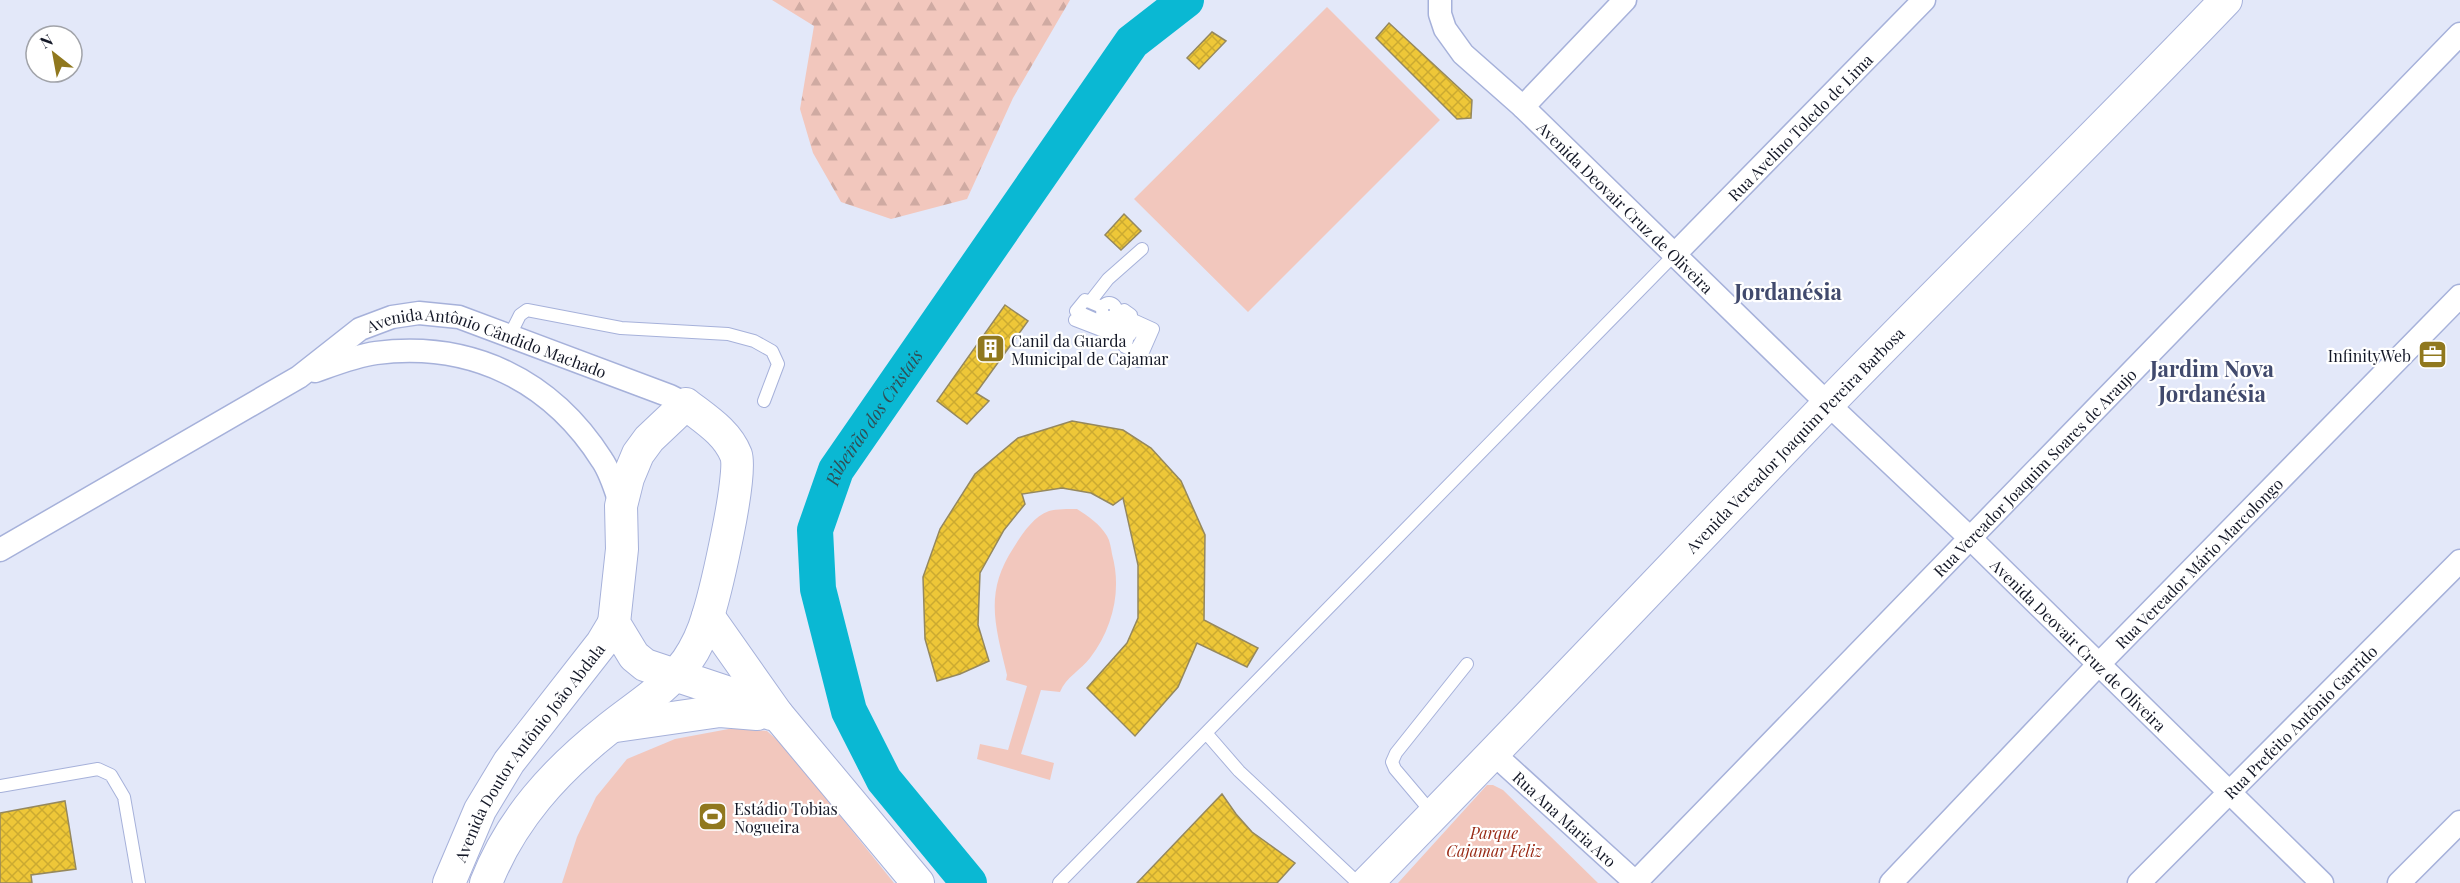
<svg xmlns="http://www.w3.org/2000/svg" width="2460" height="883" font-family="'Playfair Display',serif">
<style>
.green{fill:#f2c7bd}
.forest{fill:url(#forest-firs)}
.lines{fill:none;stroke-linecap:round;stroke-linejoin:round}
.river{stroke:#0ab8d3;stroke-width:36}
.building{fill:url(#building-cross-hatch);stroke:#95885e;stroke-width:1.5}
.lane-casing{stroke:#a6b1da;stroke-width:14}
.street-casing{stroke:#a6b1da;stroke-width:25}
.secondary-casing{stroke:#a6b1da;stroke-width:34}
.lane{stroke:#fff;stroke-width:12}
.street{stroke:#fff;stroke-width:22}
.secondary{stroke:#fff;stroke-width:32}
.labels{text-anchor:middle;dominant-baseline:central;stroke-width:4.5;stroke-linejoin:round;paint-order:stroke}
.street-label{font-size:16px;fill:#141827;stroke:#fff}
.poi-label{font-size:16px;fill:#141827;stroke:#fff;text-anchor:start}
.park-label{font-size:16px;font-style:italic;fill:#972914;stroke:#fff}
.water-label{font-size:18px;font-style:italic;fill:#304e55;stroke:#fff}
.district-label{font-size:22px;font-weight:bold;fill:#414a6d;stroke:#fff}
</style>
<defs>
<pattern id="forest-firs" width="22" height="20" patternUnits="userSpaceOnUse" patternTransform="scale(1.5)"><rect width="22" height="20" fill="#f2c7bd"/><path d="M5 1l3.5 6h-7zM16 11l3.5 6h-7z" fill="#cfaaa2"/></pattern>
<pattern id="building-cross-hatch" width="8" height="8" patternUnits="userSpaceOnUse" patternTransform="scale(1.5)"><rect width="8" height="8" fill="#eec738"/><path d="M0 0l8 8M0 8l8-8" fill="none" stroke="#cbaa31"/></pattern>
</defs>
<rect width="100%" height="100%" fill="#e3e8f9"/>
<path class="green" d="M1327 7 1440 120 1248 312 1134 199Z
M1077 509C1088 516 1100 524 1107 536 1110 541 1111 548 1112 554 1122 590 1113 628 1090 658 1081 670 1066 677 1060 692L1041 690 1021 754 1054 763 1050 780 977 759 980 744 1008 750 1027 686 1006 680 1007 675C995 625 984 592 1014 547 1022 534 1034 516 1049 511 1057 509 1068 509 1077 509Z
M734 728 767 731 785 747 894 883H562L577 837 596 797 627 759 675 739Z
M1487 785H1493L1503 790 1598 883H1398Z"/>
<path class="forest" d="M772 0H1070L1013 98 967 199 891 219 841 202 813 153 800 109 814 26Z"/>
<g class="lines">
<path class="river" id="s1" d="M969 883 884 780 849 711 818 589 815 530 836 470 1132 42 1186 0"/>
</g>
<path class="building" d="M1389 23 1472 100 1471 118 1457 119 1376 38Z
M1212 32 1226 41 1199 69 1187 58Z
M1124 214 1141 231 1121 250 1105 235Z
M1005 305 1028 321 976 393 989 401 967 424 937 401Z
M1072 421 1123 430 1151 448 1181 481 1205 535 1204 620 1258 648 1247 667 1197 643 1178 687 1135 736 1087 688 1127 643 1138 618V565L1123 498 1113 505 1091 493 1062 488 1022 494 1025 504 1004 530 980 573 978 625 989 661 960 674 937 681 925 639 923 577 940 529 975 474 1018 438Z
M1222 794 1236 814 1252 832 1295 863 1277 883H1137Z
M65 801 76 869 31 875 32 883H0V813Z"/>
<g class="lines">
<defs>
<path id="lane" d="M1090 302 1108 279 1142 249
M1102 310a7 7 0 1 1 14 0a7 7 0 1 1-14 0Z
M1124 310 1131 315 1130 321 1126 324 1119 322 1116 313Z
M1131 319 1153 329 1139 361
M1075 320 1127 340 1125 347 1135 352 1145 334 1133 329 1130 335 1076 311 1085 300 1102 307
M510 335 520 315 527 310 621 328 728 334 754 341 772 351 778 364 764 401
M1206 733 1239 771 1358 883
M0 786 98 769 111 775 124 797 139 883
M1433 814 1395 769 1392 762 1396 753 1467 664
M1059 883 1675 254"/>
<g id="street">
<path id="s2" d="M1440 0V14L1445 29 1463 54 1523 107 1828 404 1970 538 2322 883"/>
<path d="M1523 107 1625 0"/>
<path id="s3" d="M1675 254 1924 0"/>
<path d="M315 371C335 364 355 356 376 353 471 341 551 380 602 460 611 473 616 491 621 506"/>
<path id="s4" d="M0 550 299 377 360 329 392 317 419 313 459 317 670 396 686 404"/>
<path id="s5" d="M1494 754 1635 882"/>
<path id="s6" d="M1635 883 2460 34"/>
<path id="s7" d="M1891 883 2099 664 2460 296"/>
<path id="s8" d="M2139 883 2460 561"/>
<path d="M2399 883 2460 822"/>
</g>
<g id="secondary">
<path d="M708 616 777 714 918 883"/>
<path d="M616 726 720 711 757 714"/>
<path id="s9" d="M449 883 480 810 509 762 602 643 614 623"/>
<path d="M486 883C511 819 555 771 608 729 635 707 666 689 687 661 696 648 704 630 708 616 716 590 743 475 736 455 727 432 705 419 686 404L649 439 638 454 628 478 621 506 622 549 614 623 634 656 645 665 729 693 771 714H777"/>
<path id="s10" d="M1367 883C1522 725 1673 565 1826 406 1958 270 2095 137 2226 0"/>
</g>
</defs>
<use href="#lane" class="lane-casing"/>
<use href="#street" class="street-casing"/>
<use href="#secondary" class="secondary-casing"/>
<use href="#lane" class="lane"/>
<use href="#street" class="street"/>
<use href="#secondary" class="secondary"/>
</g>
<defs>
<symbol id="building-square" viewBox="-11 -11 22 22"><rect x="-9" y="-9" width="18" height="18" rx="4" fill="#90781e" stroke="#fff"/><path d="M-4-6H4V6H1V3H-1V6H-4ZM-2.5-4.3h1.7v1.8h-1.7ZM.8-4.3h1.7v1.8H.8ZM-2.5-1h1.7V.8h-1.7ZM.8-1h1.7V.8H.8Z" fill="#fff"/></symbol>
<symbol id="office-square" viewBox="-11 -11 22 22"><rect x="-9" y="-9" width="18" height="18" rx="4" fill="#90781e" stroke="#fff"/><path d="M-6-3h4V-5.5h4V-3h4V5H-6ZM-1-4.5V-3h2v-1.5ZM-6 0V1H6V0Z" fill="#fff"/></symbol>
<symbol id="stadium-square" viewBox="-11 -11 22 22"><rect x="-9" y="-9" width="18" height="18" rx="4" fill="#90781e" stroke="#fff"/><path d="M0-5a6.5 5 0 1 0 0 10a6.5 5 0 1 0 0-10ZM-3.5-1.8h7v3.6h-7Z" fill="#fff"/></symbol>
</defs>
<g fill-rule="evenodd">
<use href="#building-square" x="974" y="332" width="33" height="33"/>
<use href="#office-square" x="2416" y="338" width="33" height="33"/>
<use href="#stadium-square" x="696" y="800" width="33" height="33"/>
</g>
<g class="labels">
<g class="street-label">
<text stroke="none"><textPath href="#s3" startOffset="178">Rua Avelino Toledo de Lima</textPath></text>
<text stroke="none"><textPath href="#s2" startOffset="284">Avenida Deovair Cruz de Oliveira</textPath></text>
<text stroke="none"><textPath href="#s4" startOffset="556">Avenida Antônio Cândido Machado</textPath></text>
<text stroke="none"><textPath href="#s10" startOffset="616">Avenida Vereador Joaquim Pereira Barbosa</textPath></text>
<text stroke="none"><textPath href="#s6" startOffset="573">Rua Vereador Joaquim Soares de Araujo</textPath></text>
<text stroke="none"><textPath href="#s7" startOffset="444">Rua Vereador Mário Marcolongo</textPath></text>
<text stroke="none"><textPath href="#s2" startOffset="914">Avenida Deovair Cruz de Oliveira</textPath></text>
<text stroke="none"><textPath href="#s8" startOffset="228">Rua Prefeito Antônio Garrido</textPath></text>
<text stroke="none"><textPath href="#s9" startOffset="154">Avenida Doutor Antônio João Abdala</textPath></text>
<text stroke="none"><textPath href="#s5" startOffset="96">Rua Ana Maria Aro</textPath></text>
</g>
<g class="poi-label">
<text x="1011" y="340">Canil da Guarda<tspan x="1011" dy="18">Municipal de Cajamar</tspan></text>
<text x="2411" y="355" text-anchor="end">InfinityWeb</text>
<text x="734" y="808">Estádio Tobias<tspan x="734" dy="18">Nogueira</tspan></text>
</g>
<g class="park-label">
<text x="1494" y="832">Parque<tspan x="1494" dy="18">Cajamar Feliz</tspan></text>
</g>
<g class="water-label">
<text stroke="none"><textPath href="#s1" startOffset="524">Ribeirão dos Cristais</textPath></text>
</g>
<g class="district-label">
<text x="1788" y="291">Jordanésia</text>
<text x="2212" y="368">Jardim Nova<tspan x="2212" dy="25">Jordanésia</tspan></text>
</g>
</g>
<g transform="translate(54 54) rotate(329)"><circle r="28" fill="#ffffff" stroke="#a1a3a9" stroke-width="1.5"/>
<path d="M0-4.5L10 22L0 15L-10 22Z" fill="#90781e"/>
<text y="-9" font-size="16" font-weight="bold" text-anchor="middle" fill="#141827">N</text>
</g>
</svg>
